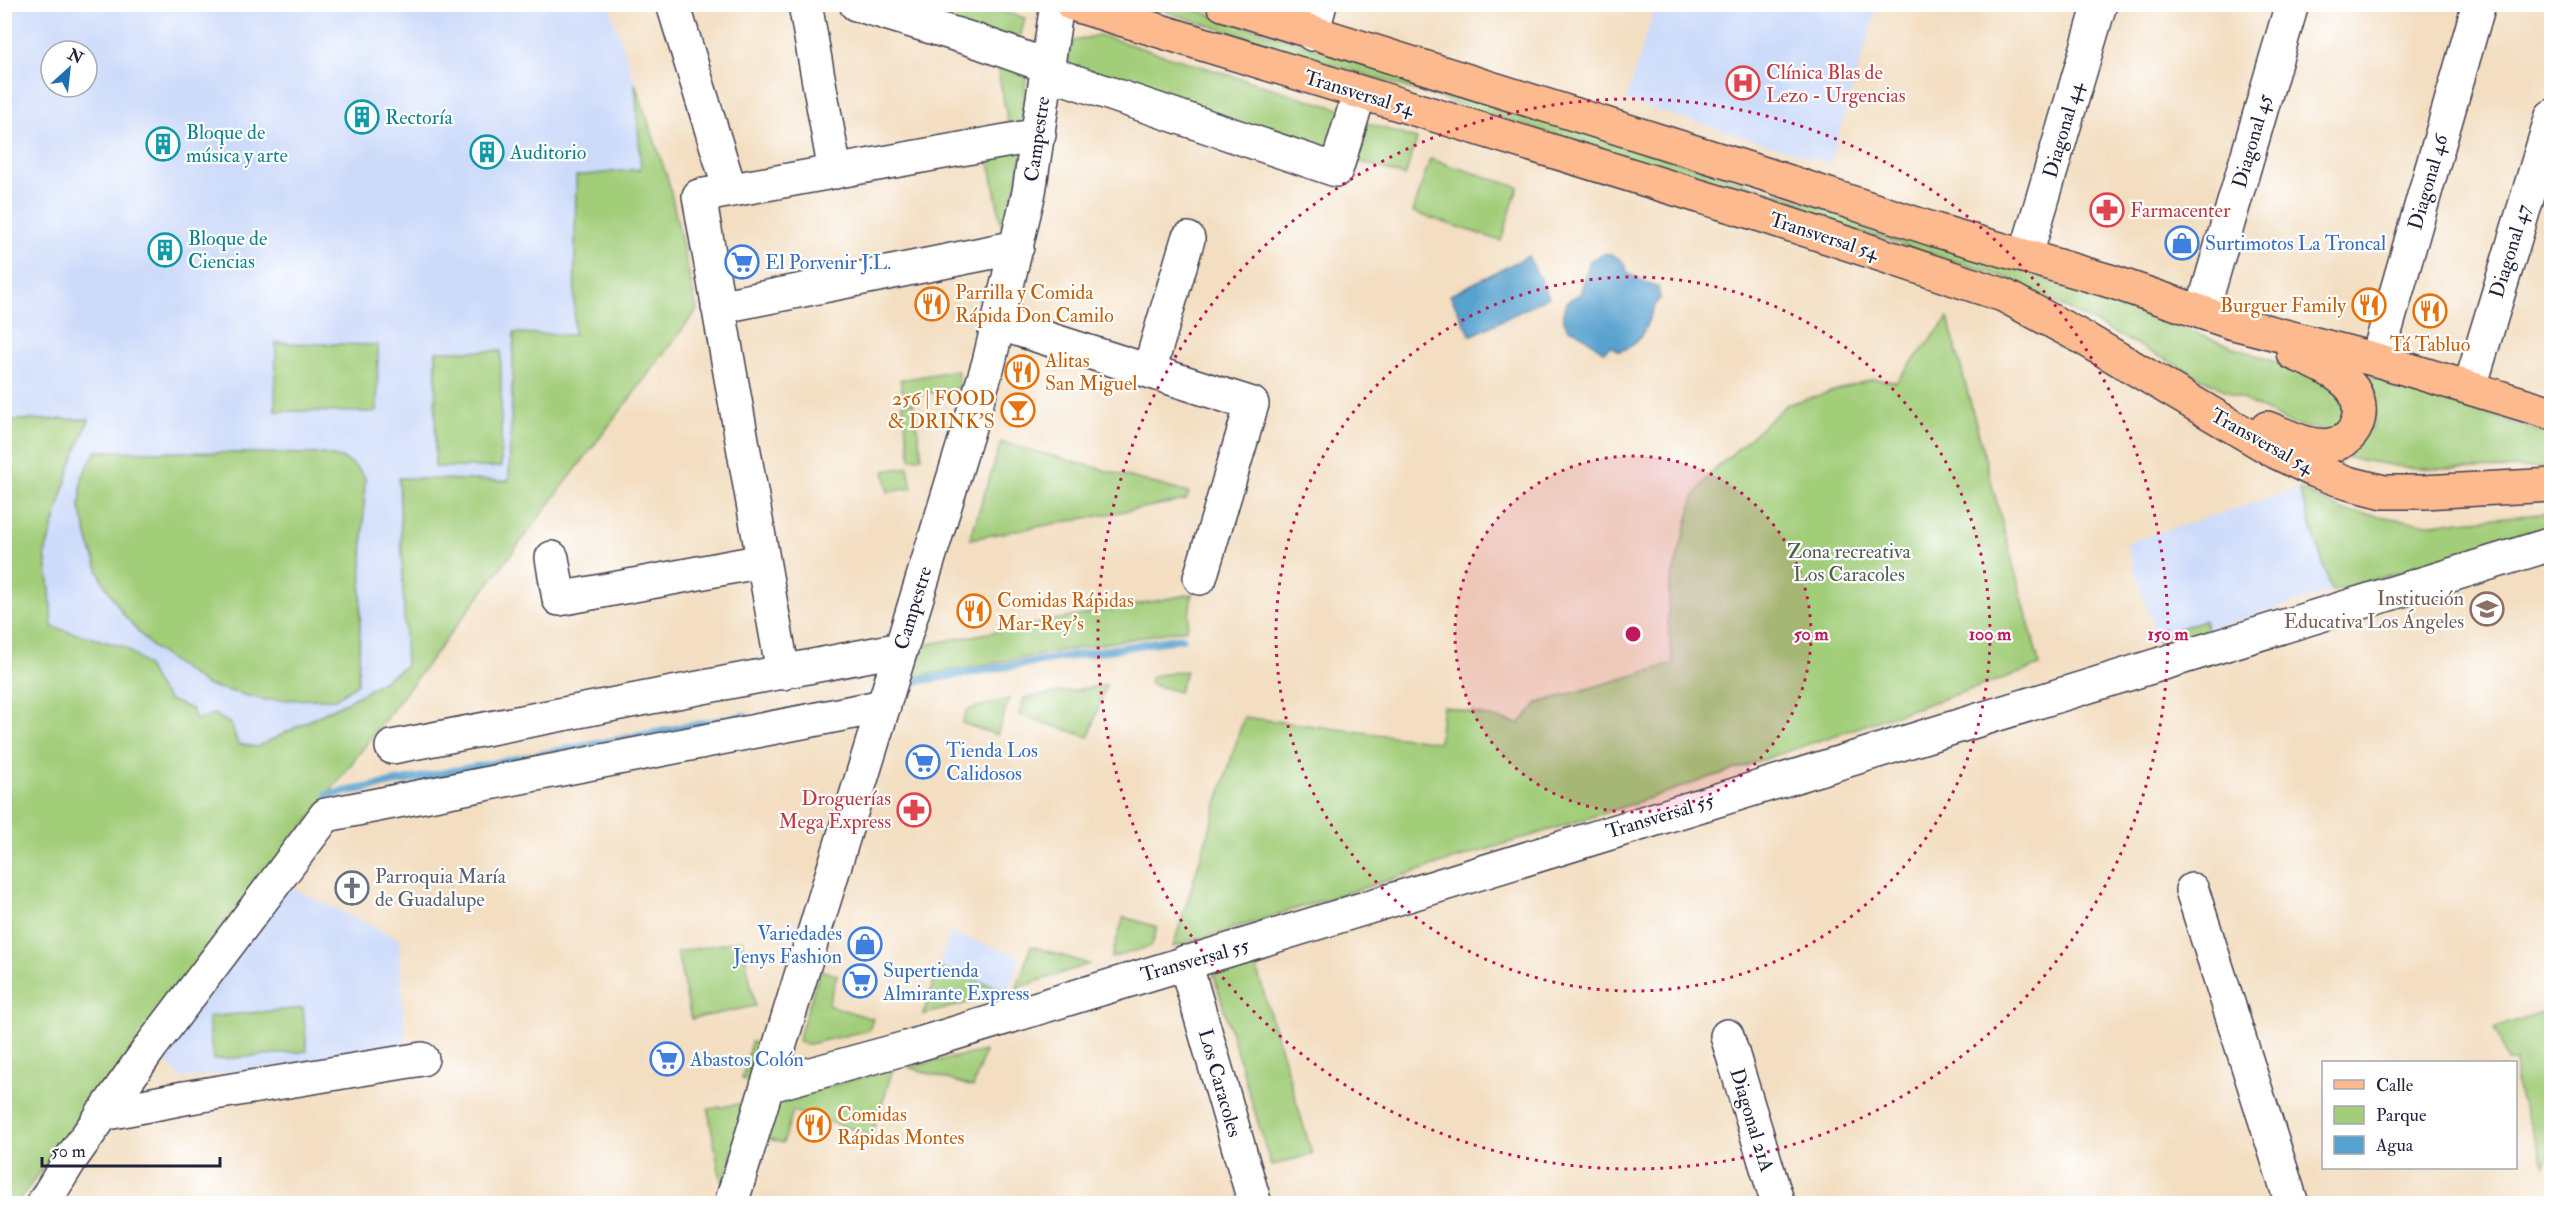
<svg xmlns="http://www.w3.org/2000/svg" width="2556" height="1208" font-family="'IM FELL Double Pica',serif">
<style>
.built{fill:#cddbfa;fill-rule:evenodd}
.green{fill:#a2cd79;stroke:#62785a;stroke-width:1.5}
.water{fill:#58a2cf;stroke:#3d6285;stroke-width:1.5}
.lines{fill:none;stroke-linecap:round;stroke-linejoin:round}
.stream{stroke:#58a2cf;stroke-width:8}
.minor-casing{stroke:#413e4f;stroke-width:36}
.major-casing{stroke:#413e4f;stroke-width:36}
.minor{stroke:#fff;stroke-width:33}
.major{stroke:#fcba8e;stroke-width:33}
.ring{fill:none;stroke:#c2185b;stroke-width:3;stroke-dasharray:3 6}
.labels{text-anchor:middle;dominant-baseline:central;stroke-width:4.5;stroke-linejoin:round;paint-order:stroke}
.health-label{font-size:20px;fill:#be3a42;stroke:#fff;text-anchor:start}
.street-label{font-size:20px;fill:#22223b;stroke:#fff}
.culture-label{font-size:20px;fill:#0d838f;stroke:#fff;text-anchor:start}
.shop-label{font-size:20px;fill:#366cbe;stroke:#fff;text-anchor:start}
.food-label{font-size:20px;fill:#c56008;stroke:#fff;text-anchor:start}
.park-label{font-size:20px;fill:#4f5e51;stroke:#fff}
.education-label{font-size:20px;fill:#785e54;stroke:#fff;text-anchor:end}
.worship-label{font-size:20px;fill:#5b616d;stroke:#fff;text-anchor:start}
.centre{fill:#c2185b;stroke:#fff;stroke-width:3}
.ring-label{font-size:18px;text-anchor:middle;font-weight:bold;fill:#c2185b;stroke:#fff;stroke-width:4.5;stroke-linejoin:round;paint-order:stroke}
</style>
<rect width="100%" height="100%" fill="#fff"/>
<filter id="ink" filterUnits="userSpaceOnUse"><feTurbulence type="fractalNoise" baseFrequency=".0167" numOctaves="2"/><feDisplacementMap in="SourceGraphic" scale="12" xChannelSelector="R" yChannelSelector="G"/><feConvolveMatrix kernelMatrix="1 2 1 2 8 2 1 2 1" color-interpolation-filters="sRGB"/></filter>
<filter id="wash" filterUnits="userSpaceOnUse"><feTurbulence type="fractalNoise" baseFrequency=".008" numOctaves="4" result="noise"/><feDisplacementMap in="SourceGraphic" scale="24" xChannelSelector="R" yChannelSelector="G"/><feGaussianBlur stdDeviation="1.35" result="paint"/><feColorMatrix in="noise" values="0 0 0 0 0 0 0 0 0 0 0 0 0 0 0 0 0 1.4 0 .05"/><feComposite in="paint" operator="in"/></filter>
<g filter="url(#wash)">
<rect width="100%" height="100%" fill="#f3dec1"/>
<path class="built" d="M5 5H609L668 180 697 310 16 1203 5 1204ZM51 51H87V87H51Z
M1655 5H1878L1830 163 1626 101Z
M2299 489 2332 591 2159 645 2126 543Z
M286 885 399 939 406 1051 182 1078 166 1062 163 1052Z
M950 933 1020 956 1009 991 923 1015Z"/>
<path class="green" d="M882 5H982L1025 18 1018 45Z
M1145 5H1179L2007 265 2311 375 2335 381 2346 417 2332 432 2291 424 2007 278Z
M1099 35 1343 110 1331 158 1069 69 1068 52 1074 41Z
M995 56 1027 68 1021 128 1008 123Z
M635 83 668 180 697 310 16 1204 4 1203V420L89 419 71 464 45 554 50 589 52 627 125 647 147 666 158 687 169 700 192 709 196 720 214 714 231 724 238 744 257 747 362 694 406 666 399 478 509 481 514 333 574 335 576 176 641 169Z
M1367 123 1417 139 1405 176 1355 160Z
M1025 144 1004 238 987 150Z
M1430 159 1518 187 1501 241 1413 212Z
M1948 318 2040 666 1620 808 1173 947 1244 717 1439 742 1443 706 1519 724 1538 703 1673 664 1668 625 1669 589 1694 497 1711 473 1786 405 1874 379 1896 382Z
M276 343 378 345 377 412 275 411Z
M436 351H501V467H435Z
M2338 365 2551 435V468L2439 469 2402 467 2327 454 2372 428C2384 391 2365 383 2338 365Z
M957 370 960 387 904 398 900 380Z
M913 402 922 457 911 459 902 404Z
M1001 442 1189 493 1186 500 970 539Z
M96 451 322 454C342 457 353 460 365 478L358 683 335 699 264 700 206 685 151 646 123 614 102 580 89 543 80 508 82 477Z
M908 467 912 488 888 492 884 471Z
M2299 489 2342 510 2428 524 2551 513V531L2332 591Z
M1192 594 1187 629 908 678 919 646Z
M2204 620 2207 630 2159 645 2156 636Z
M1186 671 1179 692 1150 684 1152 676Z
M1106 685 1089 737 1019 715 1024 698Z
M1009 699 997 735 962 723 967 710Z
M1124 917 1157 927 1152 946 1111 958Z
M742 940 755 1006 691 1019 677 952Z
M1031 946 1089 964 1017 988Z
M1254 960 1312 1154 1271 1166 1213 972Z
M938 968 1009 991 923 1015Z
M820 970 837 975 828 1005 873 1019 869 1030 805 1045 798 1040Z
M303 1008 307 1051 213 1060 208 1017Z
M2551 1009 2552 1142 2544 1165 2516 1085V1062H2508L2495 1028Z
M751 1042 760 1044 751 1081 742 1079Z
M985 1051 973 1087 908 1067Z
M893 1069 872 1135 793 1111 783 1143 763 1137 775 1101Z
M745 1103 725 1181H721L708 1109Z"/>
<path class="water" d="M1606 253C1619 257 1625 260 1628 274L1658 287 1660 298C1644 319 1648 344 1619 351L1610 346 1604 352 1575 330H1570C1561 320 1562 315 1566 302L1580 294 1590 260Z
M1528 256 1549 297 1471 336 1450 295Z"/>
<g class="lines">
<path class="stream" d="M905 683 1182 638
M328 795 745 716"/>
</g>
</g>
<g filter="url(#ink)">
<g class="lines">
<defs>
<path id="minor" d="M673 4 730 190
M805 4 835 172
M856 4 974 40 1047 66
M1312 34 1320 4
M1046 72 1336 170 1359 94
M2026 255 2100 4
M718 307 1017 247
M2202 312 2292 4
M998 323 1252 404 1200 578
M2377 360 2479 4
M1149 371 1188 239
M2470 387 2552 116
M552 558 559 599 763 561
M783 673 699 196 1039 135
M392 747 901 649
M2192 890 2292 1204
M1185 962 1255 1204
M1727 1036 1778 1204
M767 1086 906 1048 1255 942 2552 544
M102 1114 184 1098 422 1059
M43 1204 70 1160 152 1045 326 815 884 706
M731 1204 989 362 1029 192 1057 4"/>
<path id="major" d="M1072 4 1764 216 2003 295 2085 339 2276 452 2313 470 2348 483 2384 492H2423L2552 485
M1223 4 1768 175 1935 230 2113 282 2230 322 2377 360 2552 413
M2267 428C2286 435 2309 448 2330 445 2361 442 2369 401 2346 382 2332 369 2311 361 2293 353"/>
</defs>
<use href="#minor" class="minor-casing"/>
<use href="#major" class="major-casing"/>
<use href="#minor" class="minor"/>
<use href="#major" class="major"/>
</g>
</g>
<circle cx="1633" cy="634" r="178" fill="#c2185b" fill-opacity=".12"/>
<g class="ring">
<circle cx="1633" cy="634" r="178"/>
<circle cx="1633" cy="634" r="357"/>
<circle cx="1633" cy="634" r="535"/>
</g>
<defs>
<symbol id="hospital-ring" viewBox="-11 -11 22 22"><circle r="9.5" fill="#fff" stroke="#e0444e" stroke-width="1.5"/><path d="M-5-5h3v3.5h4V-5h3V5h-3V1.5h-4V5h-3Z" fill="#e0444e"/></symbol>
<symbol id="building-ring" viewBox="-11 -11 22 22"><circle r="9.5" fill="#fff" stroke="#0f9aa8" stroke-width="1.5"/><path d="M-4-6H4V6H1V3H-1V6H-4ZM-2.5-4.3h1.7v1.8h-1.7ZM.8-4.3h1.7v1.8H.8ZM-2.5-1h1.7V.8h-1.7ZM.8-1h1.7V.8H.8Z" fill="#0f9aa8"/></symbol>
<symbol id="pharmacy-ring" viewBox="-11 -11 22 22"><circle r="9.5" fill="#fff" stroke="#e0444e" stroke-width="1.5"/><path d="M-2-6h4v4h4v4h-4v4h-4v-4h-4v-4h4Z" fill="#e0444e"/></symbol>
<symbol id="shop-ring" viewBox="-11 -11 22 22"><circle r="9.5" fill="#fff" stroke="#3f7fe0" stroke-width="1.5"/><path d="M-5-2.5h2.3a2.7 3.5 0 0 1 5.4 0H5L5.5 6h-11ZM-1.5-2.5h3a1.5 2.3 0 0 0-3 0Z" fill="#3f7fe0"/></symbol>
<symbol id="supermarket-ring" viewBox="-11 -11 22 22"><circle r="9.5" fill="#fff" stroke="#3f7fe0" stroke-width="1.5"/><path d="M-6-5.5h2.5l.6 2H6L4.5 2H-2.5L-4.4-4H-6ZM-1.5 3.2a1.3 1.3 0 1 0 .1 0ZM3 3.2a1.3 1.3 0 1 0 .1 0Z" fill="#3f7fe0"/></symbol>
<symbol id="restaurant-ring" viewBox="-11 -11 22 22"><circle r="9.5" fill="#fff" stroke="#e8710a" stroke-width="1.5"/><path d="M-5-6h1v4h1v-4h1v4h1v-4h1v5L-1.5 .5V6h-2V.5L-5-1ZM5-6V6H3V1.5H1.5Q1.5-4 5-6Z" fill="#e8710a"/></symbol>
<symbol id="bar-ring" viewBox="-11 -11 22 22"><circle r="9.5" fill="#fff" stroke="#e8710a" stroke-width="1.5"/><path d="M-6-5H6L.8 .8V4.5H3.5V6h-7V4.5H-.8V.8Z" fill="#e8710a"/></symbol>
<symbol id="school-ring" viewBox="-11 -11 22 22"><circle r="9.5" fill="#fff" stroke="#8d6e63" stroke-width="1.5"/><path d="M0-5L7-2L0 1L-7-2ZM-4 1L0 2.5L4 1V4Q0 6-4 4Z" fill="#8d6e63"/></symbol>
<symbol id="church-ring" viewBox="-11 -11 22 22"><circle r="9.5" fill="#fff" stroke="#6b7280" stroke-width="1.5"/><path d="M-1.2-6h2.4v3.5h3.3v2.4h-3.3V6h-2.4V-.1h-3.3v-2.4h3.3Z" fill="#6b7280"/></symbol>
</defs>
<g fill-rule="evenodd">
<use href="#hospital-ring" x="1724" y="64" width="38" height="38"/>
<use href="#building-ring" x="343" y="98" width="38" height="38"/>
<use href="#building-ring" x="144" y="125" width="38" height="38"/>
<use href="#building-ring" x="468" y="133" width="38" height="38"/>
<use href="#pharmacy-ring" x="2088" y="191" width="38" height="38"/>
<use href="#shop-ring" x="2163" y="224" width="38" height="38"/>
<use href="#building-ring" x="146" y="231" width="38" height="38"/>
<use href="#supermarket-ring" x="723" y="243" width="38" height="38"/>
<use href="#restaurant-ring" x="913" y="285" width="38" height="38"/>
<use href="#restaurant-ring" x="2350" y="286" width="38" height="38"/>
<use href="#restaurant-ring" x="2411" y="292" width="38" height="38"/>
<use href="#restaurant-ring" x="1003" y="353" width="38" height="38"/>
<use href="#bar-ring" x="999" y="391" width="38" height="38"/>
<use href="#school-ring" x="2468" y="590" width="38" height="38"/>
<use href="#restaurant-ring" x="955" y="592" width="38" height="38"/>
<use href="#supermarket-ring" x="904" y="743" width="38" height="38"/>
<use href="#pharmacy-ring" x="895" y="791" width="38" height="38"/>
<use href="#church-ring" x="333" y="869" width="38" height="38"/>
<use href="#shop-ring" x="846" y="925" width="38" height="38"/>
<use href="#supermarket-ring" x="841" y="962" width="38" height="38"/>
<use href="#supermarket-ring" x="648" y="1040" width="38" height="38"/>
<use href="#restaurant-ring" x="795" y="1106" width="38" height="38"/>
</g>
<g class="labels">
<g class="health-label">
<text x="1766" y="72">Clínica Blas de<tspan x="1766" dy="23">Lezo - Urgencias</tspan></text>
<text x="2130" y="210">Farmacenter</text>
<text x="891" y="798" text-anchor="end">Droguerías<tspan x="891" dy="23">Mega Express</tspan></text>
</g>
<g class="street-label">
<text transform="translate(1359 93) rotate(17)">Transversal 54</text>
<text transform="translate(2063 130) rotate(-74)">Diagonal 44</text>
<text transform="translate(1037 139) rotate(-82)">Campestre</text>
<text transform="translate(2252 141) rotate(-74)">Diagonal 45</text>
<text transform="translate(2428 182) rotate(-74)">Diagonal 46</text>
<text transform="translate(1824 236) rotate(18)">Transversal 54</text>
<text transform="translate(2510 251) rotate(-73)">Diagonal 47</text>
<text transform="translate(2262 441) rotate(29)">Transversal 54</text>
<text transform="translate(913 608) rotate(-73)">Campestre</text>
<text transform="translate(1660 816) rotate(-17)">Transversal 55</text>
<text transform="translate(1195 960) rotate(-16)">Transversal 55</text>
<text transform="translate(1220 1083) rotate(74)">Los Caracoles</text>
<text transform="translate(1752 1120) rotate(73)">Diagonal 21A</text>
</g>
<g class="culture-label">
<text x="385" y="117">Rectoría</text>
<text x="186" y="132">Bloque de<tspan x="186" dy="23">música y arte</tspan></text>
<text x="510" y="152">Auditorio</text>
<text x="188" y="238">Bloque de<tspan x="188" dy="23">Ciencias</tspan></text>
</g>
<g class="shop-label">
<text x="2205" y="243">Surtimotos La Troncal</text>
<text x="765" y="262">El Porvenir J.L.</text>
<text x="946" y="750">Tienda Los<tspan x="946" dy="23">Calidosos</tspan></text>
<text x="842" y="933" text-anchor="end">Variedades<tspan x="842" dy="23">Jenys Fashion</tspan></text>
<text x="883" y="970">Supertienda<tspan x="883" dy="23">Almirante Express</tspan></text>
<text x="690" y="1059">Abastos Colón</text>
</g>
<g class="food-label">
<text x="955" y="292">Parrilla y Comida<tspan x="955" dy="23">Rápida Don Camilo</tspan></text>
<text x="2346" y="305" text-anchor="end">Burguer Family</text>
<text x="2430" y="344" text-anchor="middle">Tá Tabluo</text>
<text x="1045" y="360">Alitas<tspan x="1045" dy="23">San Miguel</tspan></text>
<text x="995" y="398" text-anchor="end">256 | FOOD<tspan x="995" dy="23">&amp; DRINK'S</tspan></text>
<text x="997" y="600">Comidas Rápidas<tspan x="997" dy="23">Mar-Rey's</tspan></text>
<text x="837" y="1114">Comidas<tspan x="837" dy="23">Rápidas Montes</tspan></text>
</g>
<g class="park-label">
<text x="1849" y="551">Zona recreativa<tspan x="1849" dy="23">Los Caracoles</tspan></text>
</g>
<g class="education-label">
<text x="2464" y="598">Institución<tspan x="2464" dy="23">Educativa Los Ángeles</tspan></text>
</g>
<g class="worship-label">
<text x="375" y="876">Parroquia María<tspan x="375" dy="23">de Guadalupe</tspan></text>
</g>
</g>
<circle cx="1633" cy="634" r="9" class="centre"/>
<g class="ring-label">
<text x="1811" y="640">50 m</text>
<text x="1990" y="640">100 m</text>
<text x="2168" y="640">150 m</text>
</g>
<rect width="2556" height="1208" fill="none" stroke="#fff" stroke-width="24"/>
<rect x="2322" y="1061" width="195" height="108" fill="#ffffff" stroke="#a7a7b1" stroke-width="1.5"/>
<rect x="2334" y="1080" width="30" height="9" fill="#fcba8e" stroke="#a7a7b1" stroke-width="1.5"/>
<text x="2376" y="1091" font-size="18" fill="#22223b">Calle</text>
<rect x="2334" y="1106" width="30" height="18" fill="#a2cd79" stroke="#a7a7b1" stroke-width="1.5"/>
<text x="2376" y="1121" font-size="18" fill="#22223b">Parque</text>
<rect x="2334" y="1136" width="30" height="18" fill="#58a2cf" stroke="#a7a7b1" stroke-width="1.5"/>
<text x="2376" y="1151" font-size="18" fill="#22223b">Agua</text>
<g transform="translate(69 69) rotate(27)"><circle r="28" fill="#ffffff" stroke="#a7a7b1" stroke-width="1.5"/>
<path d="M0-4.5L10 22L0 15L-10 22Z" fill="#1f6fb2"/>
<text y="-9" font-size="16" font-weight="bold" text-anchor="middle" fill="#22223b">N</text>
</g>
<path d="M42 1157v9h178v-9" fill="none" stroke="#22223b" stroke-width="3"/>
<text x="51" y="1157" font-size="18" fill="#22223b" stroke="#ffffff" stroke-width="4.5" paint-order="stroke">50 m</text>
</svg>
